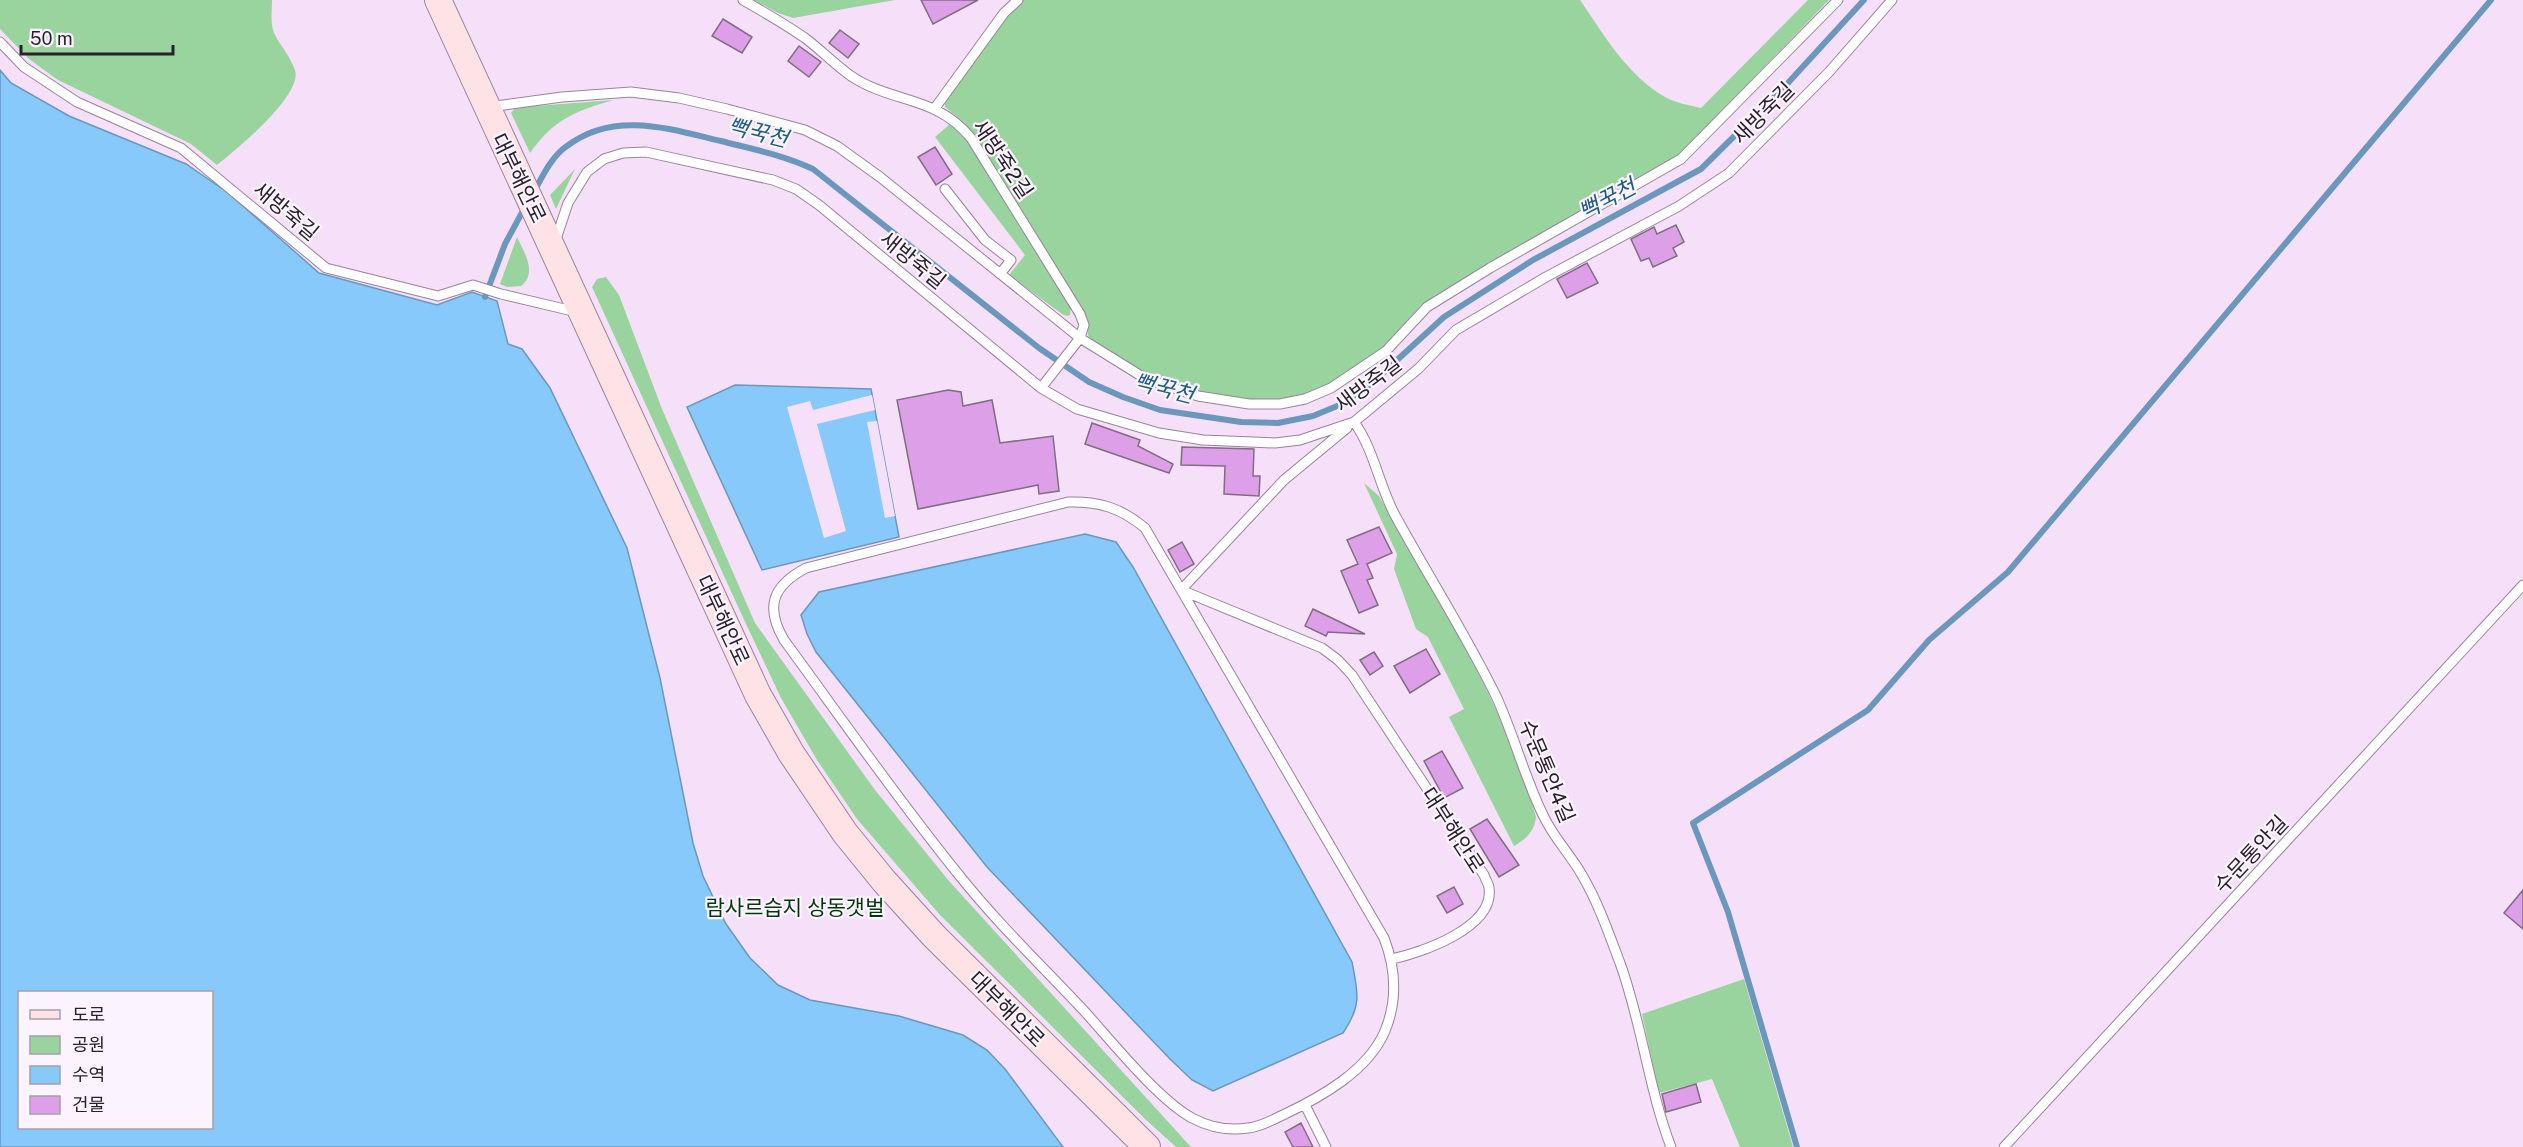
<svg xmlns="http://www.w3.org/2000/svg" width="2523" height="1147" font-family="'Public Sans','Noto Sans KR',sans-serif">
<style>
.green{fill:#99d39d}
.water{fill:#87c9fb;stroke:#6b97bd;stroke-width:1.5;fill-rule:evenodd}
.pier{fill:#f6e0f9}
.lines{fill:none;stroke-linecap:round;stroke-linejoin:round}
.stream{stroke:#6b97bd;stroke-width:6}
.building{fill:#de9fe9;stroke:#7f6d82;stroke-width:1.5}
.lane-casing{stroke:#97849a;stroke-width:11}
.secondary-casing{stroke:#97849a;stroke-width:28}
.lane{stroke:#fff;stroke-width:9}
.secondary{stroke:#fee2e6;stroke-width:26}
.labels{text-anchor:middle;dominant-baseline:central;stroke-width:4.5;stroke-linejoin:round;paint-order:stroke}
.street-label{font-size:21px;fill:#2a222b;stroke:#fbf3fd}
.park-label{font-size:21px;fill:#00380b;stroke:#fbf3fd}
.water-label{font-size:22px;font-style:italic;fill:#205d86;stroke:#fbf3fd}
</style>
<rect width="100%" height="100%" fill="#f6e0f9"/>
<path class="green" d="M0 0H272C272 10 270 23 274 33 280 45 290 56 295 70 303 95 236 150 217 165L191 144 58 80 29 59 0 29Z
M754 0H895L793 18 778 13Z
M1023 0H1580C1604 35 1627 75 1665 97 1675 103 1689 105 1701 108L1808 0H1829L1678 156 1422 304 1381 349 1331 384 1304 396 1279 401H1248L1199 392 1148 374 1090 339C1085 331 1088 320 1083 311L975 135 965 123 945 107V100L1009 14Z
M614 100C575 111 554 119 530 153L511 113 515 108 522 107Z
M950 124 967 141 1071 306 1070 315 1067 316 1062 314 1009 275 1025 255 935 137Z
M575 169 556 209 550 195Z
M517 237C524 252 538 273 521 286L507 287 500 284Z
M606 277 619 295 662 409 755 623 875 790 949 881 1191 1147H1176L1145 1119 940 915 857 819 817 760 781 698 746 624 592 287 597 279Z
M1364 483 1379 496C1437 600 1504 701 1536 817 1534 832 1527 838 1514 846L1449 717 1464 709 1428 637 1416 629 1394 569 1397 554Z
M1744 979 1793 1147H1740L1712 1079 1659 1093 1642 1014Z"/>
<path class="water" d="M0 70 11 83 69 116 186 164 227 192 319 273 437 305 472 292 497 301 508 344 522 349 550 388 627 548 660 678 693 843 703 876 726 924 750 958 778 985 810 1000 899 1016 963 1035 987 1050 1005 1069 1063 1147H0ZM20 992H212V1128H20Z
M735 385 871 389 899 537 762 570 687 407Z
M1085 534 1116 542 1133 567 1352 962C1358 993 1362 1005 1343 1033L1213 1091 1192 1080 1170 1059 987 867 816 652 807 634 801 615 819 592Z"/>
<path class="pier" d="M872 395 875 410 817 424 846 531 824 538 787 407 810 401 813 410Z
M877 421 895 516 885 518 867 422Z"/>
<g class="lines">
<path class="stream" d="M535 190C543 175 552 156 567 146 614 110 670 129 721 141 752 149 783 155 813 169L1039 348 1089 382 1123 397 1160 410 1241 422 1278 423 1313 416 1342 404 1372 383 1444 317 1533 260 1701 169 1787 84 1864 0
M485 297 505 244 525 207
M1797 1147 1728 912 1693 823 1868 710 1929 640 2008 572 2491 0"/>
</g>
<path class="building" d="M921 0H978L933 24Z
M723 19 752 37 742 53 712 36Z
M840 30 859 44 848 58 829 43Z
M799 46 821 62 809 77 788 61Z
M935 147 952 174 936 185 918 157Z
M1676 225 1684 242 1673 248 1677 256 1653 267 1649 258 1641 261 1631 239 1654 227 1657 234Z
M1587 263 1598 283 1567 298 1557 279Z
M948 390 961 392 963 406 992 400 1000 443 1053 436 1059 491 1039 494 1038 485 918 509 897 400Z
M1092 423 1140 440 1138 446 1173 464 1169 473 1085 444Z
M1182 447 1254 449 1253 476H1260L1259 496 1224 494 1225 466 1181 465Z
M1379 527 1392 553 1367 564 1373 578 1367 580 1378 605 1359 613 1341 571 1358 564 1347 540Z
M1182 542 1194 564 1180 572 1168 550Z
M1313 609 1365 634 1328 632 1326 636 1305 626Z
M1426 649 1440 674 1410 693 1394 666Z
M1374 652 1383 666 1370 675 1360 660Z
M1442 751 1463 788 1444 798 1424 761Z
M1487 819 1519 865 1499 877 1470 829Z
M1454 887 1463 904 1447 913 1437 896Z
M2523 890V929L2504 913Z
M1696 1084 1701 1102 1666 1112 1662 1094Z
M1301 1123 1313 1147H1293L1285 1132Z"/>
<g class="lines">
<defs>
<path id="lane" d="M743 0C764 12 785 24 805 38 821 50 835 65 851 76 893 104 936 95 971 138L1080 314 1084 325 1080 338 1041 388
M0 42 24 67 77 102 181 148 326 268 438 296 473 285 501 294 577 312
M489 107 562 97 631 92 679 98 727 109 805 130 837 146 880 177 1080 338 1146 379 1198 396 1249 404H1280L1305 399 1331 388 1386 351 1427 307 1490 268 1681 159 1838 0
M935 108 1004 13 1018 0
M945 189 985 240 1011 260 1000 274
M555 242 568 203 587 172 604 159 623 153 646 152 773 180 796 189 819 205 1041 388 1077 409 1159 433 1203 440 1275 443 1300 440 1354 422 1418 369 1456 330 1546 277 1679 206 1729 173 1829 72 1892 0
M1354 422C1375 451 1379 487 1396 517 1429 577 1466 635 1496 696 1514 735 1524 776 1543 815 1553 837 1570 854 1582 875 1598 902 1609 934 1620 963 1642 1023 1648 1087 1671 1147
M1347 428 1284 480 1181 590 1322 648 1338 660 1352 675 1484 875C1485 879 1489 884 1489 888 1495 928 1420 953 1392 959
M1068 502C1099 501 1121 508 1145 528L1384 938C1396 969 1398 999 1385 1031 1368 1071 1321 1097 1283 1115 1272 1120 1260 1127 1248 1128 1229 1131 1209 1127 1192 1118 1158 1099 1113 1043 1086 1013 1044 968 998 924 959 875 898 800 842 719 784 640 765 607 772 586 806 568Z
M1305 1105 1326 1147
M2004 1147 2523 585"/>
<path id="secondary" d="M438 0 758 695 791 753 845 833 884 881 934 936 1147 1147"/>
</defs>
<use href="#lane" class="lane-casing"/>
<use href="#secondary" class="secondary-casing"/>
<use href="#lane" class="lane"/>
<use href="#secondary" class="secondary"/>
</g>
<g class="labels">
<g class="street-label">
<text transform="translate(1763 113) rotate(-45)">새방죽길</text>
<text transform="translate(1003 159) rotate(56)">새방죽2길</text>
<text transform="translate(519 178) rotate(64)">대부해안로</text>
<text transform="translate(286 211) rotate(40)">새방죽길</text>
<text transform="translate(913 260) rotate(39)">새방죽길</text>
<text transform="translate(1368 384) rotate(-37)">새방죽길</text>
<text transform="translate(723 620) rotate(65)">대부해안로</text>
<text transform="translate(1547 771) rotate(67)">수문통안4길</text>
<text transform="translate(1453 830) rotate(57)">대부해안로</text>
<text transform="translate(2251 854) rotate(-47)">수문통안길</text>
<text transform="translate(1007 1009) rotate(45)">대부해안로</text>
</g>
<g class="park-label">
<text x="795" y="907">람사르습지 상동갯벌</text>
</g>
<g class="water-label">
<text transform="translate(758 132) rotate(14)">뻑꾹천</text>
<text transform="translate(1607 199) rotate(-28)">뻑꾹천</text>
<text transform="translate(1164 388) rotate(14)">뻑꾹천</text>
</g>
</g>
<rect x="18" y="991" width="195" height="138" fill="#fbf3fd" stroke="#a79fa9" stroke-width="1.5"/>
<rect x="30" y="1010" width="30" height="9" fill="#fee2e6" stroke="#a79fa9" stroke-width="1.5"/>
<text x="72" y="1021" font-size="18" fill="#2a222b">도로</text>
<rect x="30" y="1036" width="30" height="18" fill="#99d39d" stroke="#a79fa9" stroke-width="1.5"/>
<text x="72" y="1051" font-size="18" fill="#2a222b">공원</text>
<rect x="30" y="1066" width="30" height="18" fill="#87c9fb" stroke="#a79fa9" stroke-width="1.5"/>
<text x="72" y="1081" font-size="18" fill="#2a222b">수역</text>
<rect x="30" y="1096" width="30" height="18" fill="#de9fe9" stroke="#a79fa9" stroke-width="1.5"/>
<text x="72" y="1111" font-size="18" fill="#2a222b">건물</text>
<path d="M21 45v9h152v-9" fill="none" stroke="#2a222b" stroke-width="3"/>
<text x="30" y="45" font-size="18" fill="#2a222b" stroke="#fbf3fd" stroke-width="4.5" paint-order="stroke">50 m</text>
</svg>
